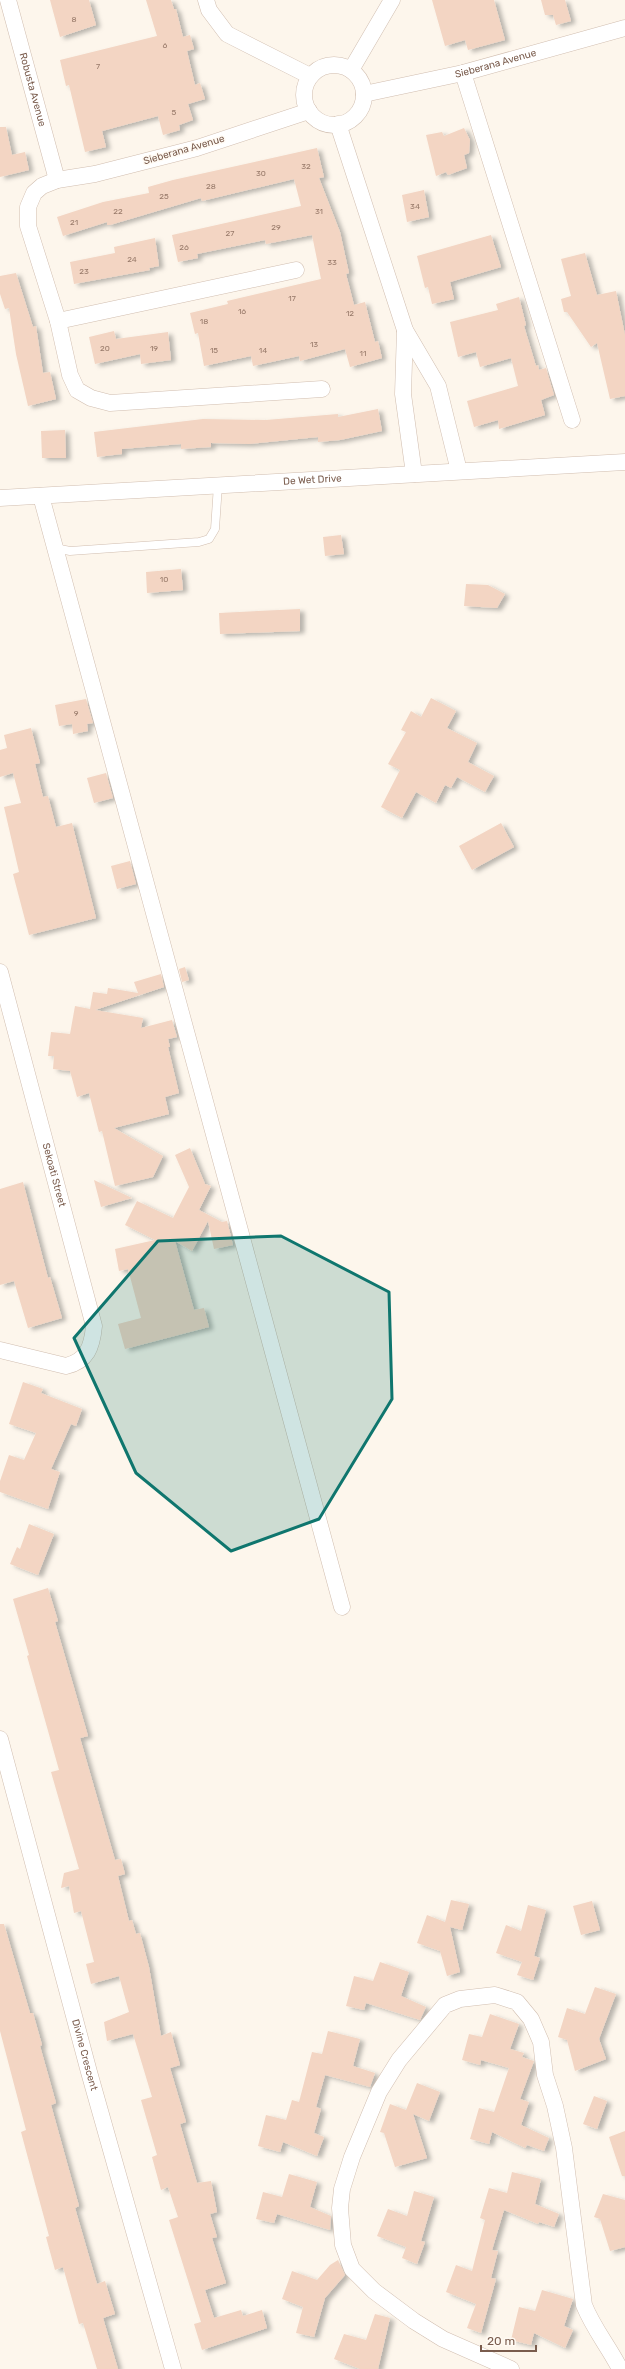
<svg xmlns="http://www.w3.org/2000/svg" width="625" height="2369" font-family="Rubik,sans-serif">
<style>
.building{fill:#f3d5c3;filter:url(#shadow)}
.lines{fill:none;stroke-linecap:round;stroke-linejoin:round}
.lane-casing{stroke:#d1beb0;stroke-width:9}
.street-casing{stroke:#d1beb0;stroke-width:17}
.lane{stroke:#fff;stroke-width:8}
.street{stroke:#fff;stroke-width:16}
.marked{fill:#0f766e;fill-opacity:0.2;stroke:#0f766e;stroke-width:3;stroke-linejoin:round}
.labels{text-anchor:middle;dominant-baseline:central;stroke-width:3;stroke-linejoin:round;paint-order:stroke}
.number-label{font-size:8px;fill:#987a6a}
.street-label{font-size:10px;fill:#7a5c4d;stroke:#fffaf3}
</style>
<defs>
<filter id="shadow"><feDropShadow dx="4.5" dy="2.5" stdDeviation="2" flood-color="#0004"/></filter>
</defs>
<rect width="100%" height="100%" fill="#fdf6ec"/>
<path class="building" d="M50 0H89L96 25 60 37Z
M146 0H171L174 9H176L183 37 190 35 194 49 187 51 195 85 200 83 205 99 188 104 193 120 179 125 180 130 163 135 158 116 102 131 106 147 85 152 69 85 66 86 60 60 157 36Z
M432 0H494L505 40 468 50 465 40 445 46Z
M541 0H565L571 21 556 25 553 15H545Z
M0 127H6L12 155 25 152 29 170 0 177Z
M464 128 470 140 469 153 464 155 467 168 448 175 446 172 436 176 426 135 442 132 444 136Z
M317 148 324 177 319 178 340 232 349 273 346 274 354 305 365 302 375 342 378 341 382 358 350 367 345 349 300 361 299 356 253 366 251 356 204 366 198 333 195 334 190 313 228 304 227 301 321 279 312 235 266 244 265 240 197 254 198 258 178 262 172 235 301 206 294 179 202 201 201 198 110 225H107V222L63 236 57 217 103 202 149 193 148 187 173 180Z
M424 190 429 217 407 222 402 195Z
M491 235 501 267 450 282 454 299 432 304 428 287 425 288 417 256Z
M155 238 159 266 149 268 150 270 74 284 70 262 115 253 114 247Z
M585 253 597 295 616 291 625 335V396L610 399 597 343 591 347 567 312H564L561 299 571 296 561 259Z
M16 273 33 327 36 326 43 373 50 372 56 399 28 406 16 354 9 308 5 309 0 294V276Z
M519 297 526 325 524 326 536 366 538 365 539 370 546 368 554 395 541 400 545 415 499 429 498 420 474 427 467 401 518 386 511 358 480 367 476 352 458 357 450 322 498 310 496 304Z
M114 331 116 339 168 332 171 360 141 364 140 354 95 364 89 337Z
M378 409 382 431 340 440 318 442V437L249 444 211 443V447L181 449V444L122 449V454L97 457 94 432 203 419 266 420 338 414V417Z
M65 430 66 458H42L41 431Z
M341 535 344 554 325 556 323 537Z
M181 569 183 590 147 593 146 572Z
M466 584 488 585 505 594 497 608 464 606Z
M300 609V631L220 634 219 613Z
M431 698 456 711 447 728 477 743 468 762 494 776 485 792 457 777 451 788 445 785 436 803 416 792 402 818 381 807 400 770 388 764 406 732 401 730 411 711 421 717Z
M86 699 93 723 87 724 88 731 73 734 72 724 59 726 55 705Z
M31 728 40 763 35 764 43 797 48 796 56 827 72 823 96 918 29 935 13 874 19 872 4 807 21 803 13 773 0 777V750L7 748 4 735Z
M106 773 113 798 94 803 87 778Z
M501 823 514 847 472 870 459 846Z
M130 861 136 884 117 889 111 866Z
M185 967 189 980 182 982 179 969Z
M161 974 164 987 95 1010 143 1018 141 1028 172 1020 177 1037 168 1039 170 1047H168L179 1093 165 1097 169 1114 114 1128 163 1156 153 1177 115 1186 102 1131 99 1132 89 1093 77 1097 70 1071 53 1069 54 1056H48L51 1032 70 1034 75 1006 90 1009 93 992 107 994 108 988 138 993 134 982Z
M190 1148 205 1184 211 1186 199 1210 222 1222 227 1221 233 1245 214 1249 208 1221 192 1251 175 1241 194 1310 204 1308 209 1327 125 1349 118 1324 141 1318 128 1269 119 1271 115 1249 155 1240 125 1225 137 1201 173 1218 189 1187 175 1155Z
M94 1180 132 1198 101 1207Z
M23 1182 48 1278 50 1277 62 1318 28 1328 14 1281 0 1285V1189Z
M23 1382 43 1389 41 1393 82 1409 76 1426 71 1424 51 1469 60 1472 48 1509 0 1492V1481L9 1455 24 1460 36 1433 9 1424Z
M29 1524 54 1534 38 1575 10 1564 17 1547 20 1549Z
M48 1588 58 1621 55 1622 88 1736 80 1738 115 1860 121 1859 125 1874 118 1876 129 1921 132 1920 136 1934 140 1933 149 1967 161 2036 171 2032 180 2065 170 2068 186 2122 180 2124 197 2183 211 2181 217 2212 210 2214 217 2237 212 2238 226 2283 205 2290 214 2318 241 2310 243 2316 262 2310 267 2328 202 2350 194 2324 201 2322 169 2220 178 2217 168 2187 161 2190 152 2157 157 2155 141 2100 152 2097 133 2034 107 2041 104 2022 129 2012 119 1976 91 1984 86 1964 94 1962 81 1911 74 1913 69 1886 61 1888 64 1873 79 1869 51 1772 59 1770 27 1656 29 1655 13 1599Z
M451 1900 469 1904 462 1930 450 1927 460 1972 447 1976 440 1951 417 1943 427 1915 445 1922Z
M592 1901 600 1930 581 1935 573 1906Z
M528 1905 546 1910 534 1956 540 1958 533 1980 517 1975 522 1962 496 1953 506 1925 521 1931Z
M0 1924H4L30 2013H33L42 2045 40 2046 56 2103 51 2105 79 2206 75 2208 97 2284 105 2281 115 2314 103 2318 118 2369H97L83 2323 79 2324 63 2267 55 2270 46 2237 49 2236 21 2132 26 2130 0 2031Z
M380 1962 409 1972 401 1996 426 2007 420 2020 366 2003 364 2010 346 2006 354 1976 373 1981Z
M595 1987 616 1994 599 2039 606 2059 575 2071 567 2040 558 2037 567 2008 585 2014Z
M490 2014 519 2024 510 2049 524 2053 522 2057 534 2061 520 2099 529 2102 521 2125 549 2138 544 2151 527 2145 525 2148 492 2132 489 2144 470 2139 479 2108 494 2112 509 2068 481 2060 480 2065 462 2060 469 2034 482 2037Z
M328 2031 360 2039 353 2066 375 2073 370 2087 325 2075 316 2107 321 2109 314 2133 324 2137 317 2156 283 2142 280 2152 258 2146 266 2115 286 2120 292 2100 299 2102 312 2052 322 2054Z
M417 2083 440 2092 429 2121 413 2114 427 2158 395 2167 384 2133 380 2132 390 2104 406 2110Z
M594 2096 607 2101 597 2129 583 2124Z
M625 2131V2176H622L609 2137Z
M512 2172 541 2179 535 2204 559 2214 554 2227 539 2222 538 2224 504 2210 492 2250 498 2251 491 2278 496 2279 481 2333 467 2328 476 2304 446 2292 456 2265 472 2271 485 2220 480 2218 489 2188 507 2193Z
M289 2174 317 2182 310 2207 331 2216 330 2230 277 2214 274 2223 256 2219 263 2192 282 2197Z
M414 2191 434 2197 421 2241 425 2242 417 2264 402 2258 406 2247 377 2236 388 2209 407 2216Z
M603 2194 625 2200V2247L610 2251 600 2219 594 2217Z
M338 2260 345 2275 325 2298 314 2337 296 2333 303 2307 282 2299 292 2271 317 2280 330 2265Z
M542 2290 573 2299 564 2326 573 2330 565 2348 534 2333 531 2345 511 2340 519 2307 535 2311Z
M375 2314 390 2318 378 2369H360L334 2359 344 2334 366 2340Z"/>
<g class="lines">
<defs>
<path id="lane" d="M55 544 60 549 70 551 199 542 209 539 215 529 218 485"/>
<g id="street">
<path id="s1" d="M8 0 57 180"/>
<path d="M206 0 209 10 227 34 310 76"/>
<circle cx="334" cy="95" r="30"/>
<path d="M351 70 392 0"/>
<path d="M463 73 572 420"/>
<path id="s2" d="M364 94 463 73 625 28"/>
<path d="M309 111 197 148 95 174 57 180 42 186 34 193 28 207V226L58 321 70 375 77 390 91 398 110 403 322 389"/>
<path d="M338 124 405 330 438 386 459 471"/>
<path d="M58 321 296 270"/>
<path d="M405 330 403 394 414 474"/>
<path d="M41 496 342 1607"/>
<path id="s3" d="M0 498 625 462"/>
<path id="s4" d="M0 972 94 1326C92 1347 87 1361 66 1366L0 1350"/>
<path id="s5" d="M0 1739 89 2072 173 2369"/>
<path d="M511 2369 443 2339 414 2321 374 2291 352 2269 343 2245 340 2208 342 2189 352 2157 379 2092 399 2060 445 2005 460 1999 495 1995 517 2002 531 2019 541 2042 545 2075 555 2106 564 2148 584 2305C593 2328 609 2347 620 2369"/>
</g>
</defs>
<use href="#lane" class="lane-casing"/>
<use href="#street" class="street-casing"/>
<use href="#lane" class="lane"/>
<use href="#street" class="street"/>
</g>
<path class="marked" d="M281 1236 389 1292 392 1399 319 1519 231 1551 136 1473 74 1338 158 1241Z"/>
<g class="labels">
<g class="number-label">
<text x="74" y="19">8</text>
<text x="165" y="45">6</text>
<text x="98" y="66">7</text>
<text x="174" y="112">5</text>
<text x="306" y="166">32</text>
<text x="261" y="173">30</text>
<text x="211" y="186">28</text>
<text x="164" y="196">25</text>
<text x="415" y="206">34</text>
<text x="118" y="211">22</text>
<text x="319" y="211">31</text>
<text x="74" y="222">21</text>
<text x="276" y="227">29</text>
<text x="230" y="233">27</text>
<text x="184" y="247">26</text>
<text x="132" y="259">24</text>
<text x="332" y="262">33</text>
<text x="84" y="271">23</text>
<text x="292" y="298">17</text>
<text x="242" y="311">16</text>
<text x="350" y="313">12</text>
<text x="204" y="321">18</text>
<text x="314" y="344">13</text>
<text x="105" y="348">20</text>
<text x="154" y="348">19</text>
<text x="214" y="350">15</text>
<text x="263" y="350">14</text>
<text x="363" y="353">11</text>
<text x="164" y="579">10</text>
<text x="76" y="713">9</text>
</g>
<g class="street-label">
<text stroke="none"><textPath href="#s2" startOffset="135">Sieberana Avenue</textPath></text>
<text stroke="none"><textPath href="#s1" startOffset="93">Robusta Avenue</textPath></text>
<text transform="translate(184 150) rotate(-16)">Sieberana Avenue</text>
<text stroke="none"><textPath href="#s3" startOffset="313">De Wet Drive</textPath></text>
<text stroke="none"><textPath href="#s4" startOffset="210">Sekoati Street</textPath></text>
<text stroke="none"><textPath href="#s5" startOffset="327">Divine Crescent</textPath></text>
</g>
</g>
<path d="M481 2345v6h55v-6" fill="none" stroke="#7a5c4d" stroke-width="2"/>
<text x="487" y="2345" font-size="12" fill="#7a5c4d" stroke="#fffaf3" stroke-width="3" paint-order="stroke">20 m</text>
</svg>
